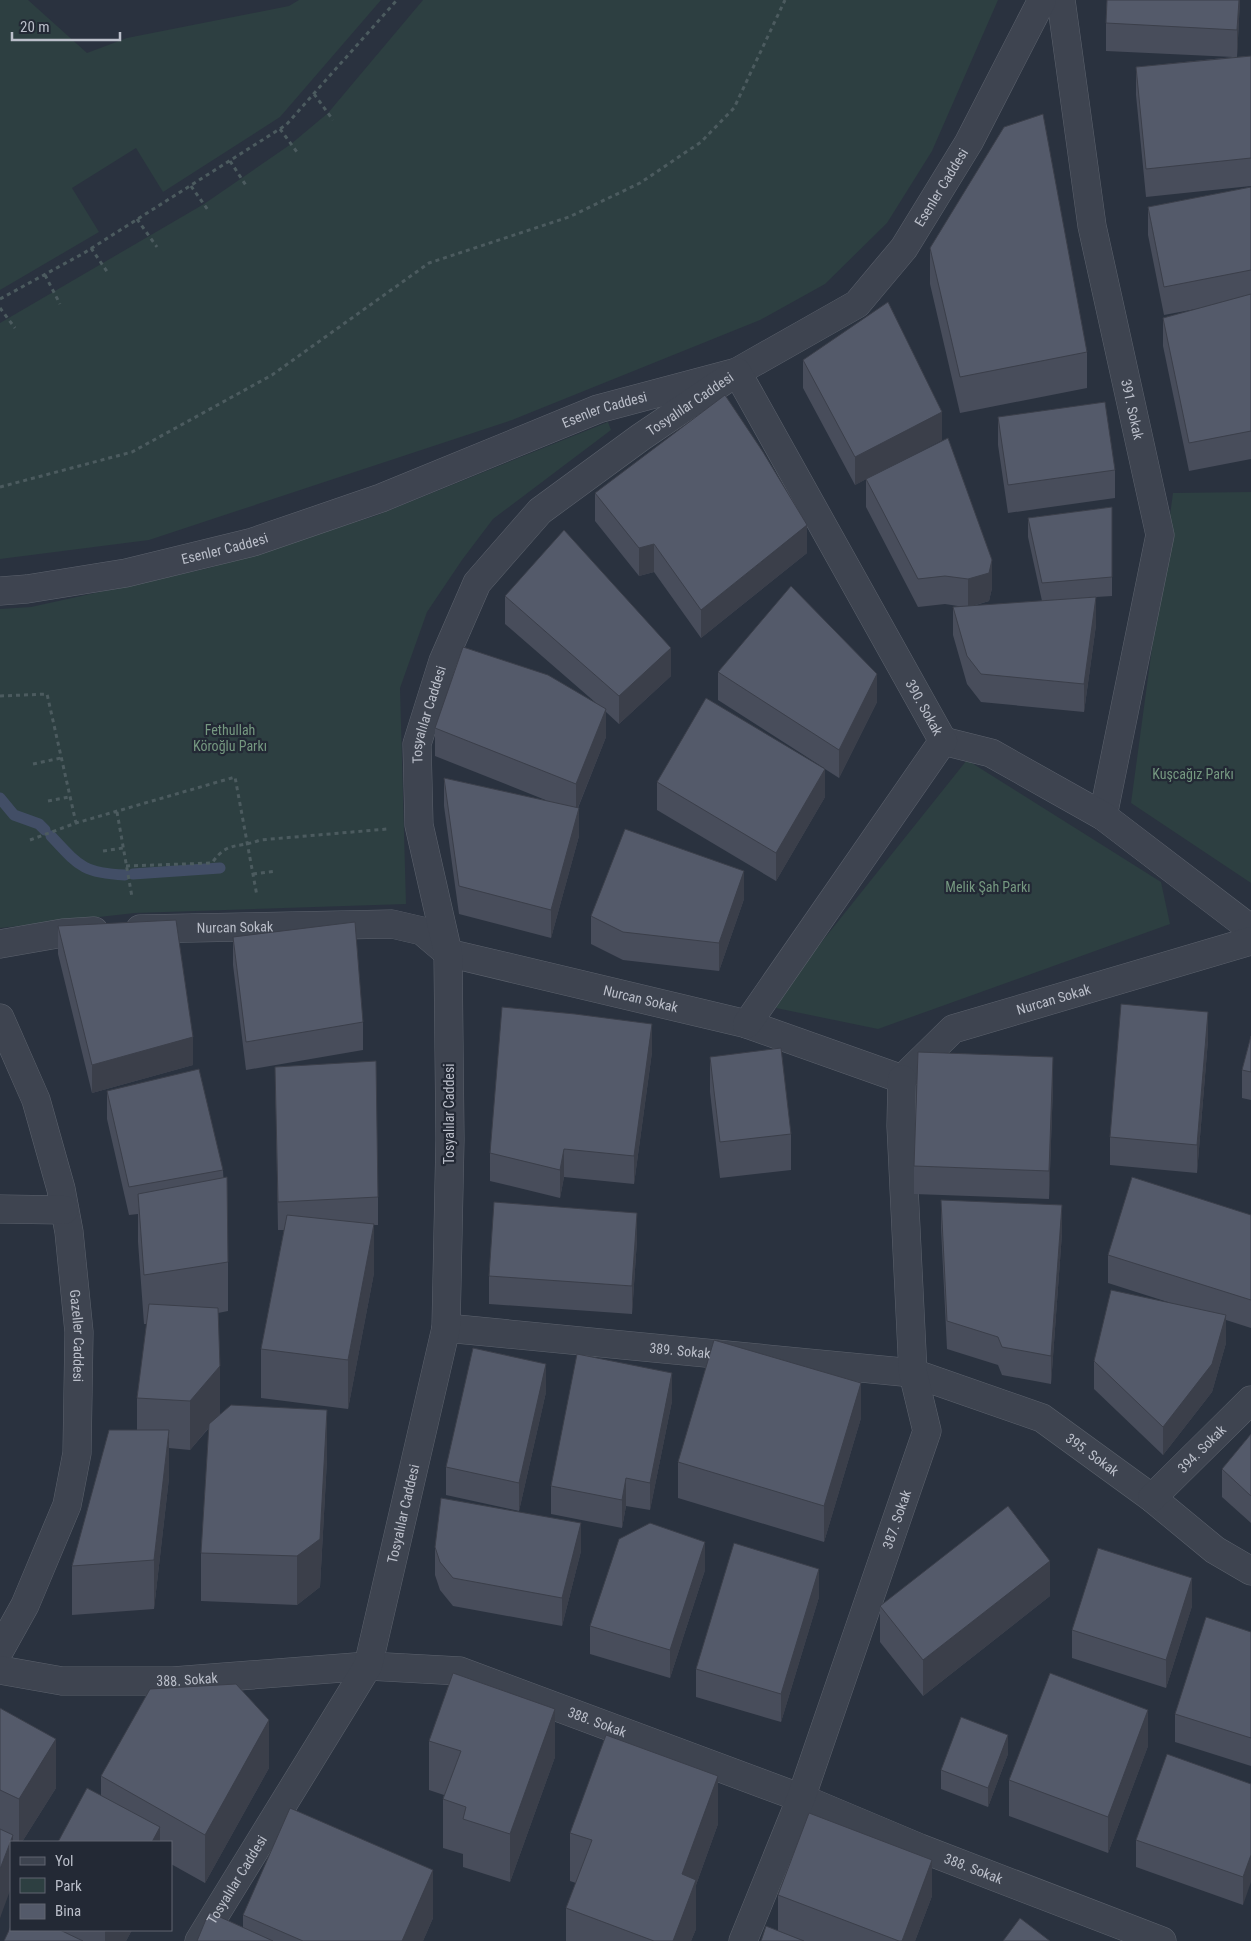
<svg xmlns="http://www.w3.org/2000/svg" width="1251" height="1941" font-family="'Roboto Condensed',sans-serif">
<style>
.green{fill:#2d3f41}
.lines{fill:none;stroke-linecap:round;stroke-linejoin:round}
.stream{stroke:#424e66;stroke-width:11}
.minor-casing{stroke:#5c626d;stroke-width:29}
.path{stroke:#4c5b5f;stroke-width:3;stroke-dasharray:4 4;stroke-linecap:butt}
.minor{stroke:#3e4450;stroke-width:28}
.wall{fill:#484d5b}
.shaded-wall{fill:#3b3f4a}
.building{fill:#545a6a;stroke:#3b3f4a}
.labels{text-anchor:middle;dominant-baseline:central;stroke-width:4.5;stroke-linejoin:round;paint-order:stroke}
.street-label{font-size:14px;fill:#bbbfca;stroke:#232935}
.park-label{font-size:14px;fill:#759880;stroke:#232935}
</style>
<rect width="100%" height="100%" fill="#2a323f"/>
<path class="green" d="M0 0H28L87 53 127 38 289 6 299 0H381L280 117 163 192 136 148 72 188 99 232 0 290Z
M423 0H998L932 151 887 223 825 284 760 320 512 420 149 540 0 559V323L204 204 291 144 328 113Z
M608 422 611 430 493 519 462 560 427 612 400 688 406 904 135 913 0 928V609L31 607 209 568 375 516Z
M1251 492V883L1131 803 1173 493Z
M967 760 1161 882 1170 924 878 1029 776 1008 780 994Z"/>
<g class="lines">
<path class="stream" d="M0 798 14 815 39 824 45 830
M51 836C79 866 83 873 125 875
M133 874 220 868"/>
<defs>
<g id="minor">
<path id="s1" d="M1061 0 1092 226 1160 535 1103 816"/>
<path id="s2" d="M0 591 27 589 126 573 253 542 381 498 598 409 737 372 857 304 904 248 969 142 1042 0"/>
<path d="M943 741 991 753 1103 816 1251 929"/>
<path id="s3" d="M140 929 392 924 422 931 448 953 747 1024 902 1079 953 1029 1251 941"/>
<path d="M0 944 63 933 94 931"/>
<path id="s4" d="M0 1018 36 1100 61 1189 69 1232 79 1332 77 1453 67 1505 25 1605 0 1650"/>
<path d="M0 1209 64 1210"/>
<path id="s5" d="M446 1328 913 1373 1042 1418 1152 1498 1215 1550 1251 1571"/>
<path id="s6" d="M1152 1498 1251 1400"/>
<path id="s7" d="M0 1670 62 1681H173L368 1666 460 1671 801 1798 920 1848 1162 1941"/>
<path id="s8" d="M199 1941 368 1666 446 1328 450 1139 448 953 419 825 417 744 443 661 477 583 540 511 641 437 737 372 943 741 747 1024"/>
<path id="s9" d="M743 1941 801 1798 927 1431 913 1373 901 1126 902 1079"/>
</g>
</defs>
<use href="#minor" class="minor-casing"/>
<path class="path" d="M314 94 333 120
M280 129 297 152
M230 161 247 187
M191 186 208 210
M137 219 157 247
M91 248 108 273
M45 275 60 304
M0 299 84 253 286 125 397 0
M0 308 15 328
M0 487 132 452 272 375 429 263 569 217 640 183 701 142 734 108 785 0
M0 696 47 694 76 823
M33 764 61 758
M48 801 69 797
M117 812 132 897
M30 840 76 823 235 777 257 896
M103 851 123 848
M126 866 212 863C228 840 238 849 260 840L387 829
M253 874 276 871"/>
<use href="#minor" class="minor"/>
</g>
<path class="wall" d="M1107 0H1240L1237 57 1251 56V186L1146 197 1136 95V67L1233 57 1106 51V23Z
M1251 187V459L1189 471 1163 346V318L1201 308 1164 315 1148 235V207Z
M930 248 1087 352V388L960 413 930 284Z
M803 360 942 440 868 478 992 588 989 601 973 606 1042 601 1028 537V518L1112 507V596L1096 597V625L1084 712 981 702 967 684 953 635V607H964L945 604 918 607 866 507V479L855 485 803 388Z
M998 417 1115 470V498L1008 513 998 445Z
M595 493 807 553 701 638 654 572 639 576 595 521Z
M505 596 671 676 619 724 606 712V737L578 808 579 836 551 938 459 914 444 806V778L548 801 435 756V728L596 703 505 624Z
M718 672 877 702 839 778 825 769V797L776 881 657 810V782L824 768 718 700Z
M744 899 719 971 623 960 591 944V916Z
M58 926 193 1065 92 1093 58 954Z
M233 937 363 1022V1050L246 1070 233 965Z
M1251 1036V1100L1242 1098V1070Z
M1208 1040 1197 1173 1110 1165V1137Z
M652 1052 634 1184 564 1177 560 1198 490 1181V1153Z
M710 1057 791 1134V1170L720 1178 710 1092Z
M275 1067 378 1197V1225H374V1273L348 1409 261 1398V1349L284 1230H278Z
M1053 1085 1049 1199 914 1194V1166Z
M107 1091 223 1170 228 1262V1311L218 1313 220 1414 327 1459 320 1587 297 1605 201 1601V1553L209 1428 190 1450 169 1448V1478L154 1609 72 1615V1566L137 1430V1398L147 1324H144L138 1242V1214L129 1215 107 1119Z
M941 1200 1062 1233 1051 1384 1002 1375 998 1365 947 1349 941 1228Z
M1251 1215V1328L1226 1320V1343L1212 1392 1163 1455 1094 1389V1361L1174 1304 1108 1283V1255Z
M637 1240 632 1314 489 1304V1276Z
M546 1392 519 1511 446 1495V1467Z
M672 1401 650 1510 626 1506 622 1528 551 1514V1486Z
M861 1418 824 1542 678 1498V1462Z
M1251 1434V1523L1222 1497V1469Z
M435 1547 581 1551 562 1626 453 1606 440 1590 435 1575Z
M705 1570 670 1678 590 1654V1626Z
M1050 1596 923 1696 880 1642V1606Z
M819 1597 781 1722 696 1697V1669Z
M1192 1606 1166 1688 1072 1658V1630Z
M1251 1632V1766L1175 1742V1714Z
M0 1708 56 1788 22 1842H11L0 1918Z
M429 1741 555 1757 510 1882 463 1867V1854L443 1848V1799L444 1795 429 1790Z
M1148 1746 1108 1853 1009 1816V1780Z
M1008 1754 988 1807 941 1789V1770Z
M269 1768 205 1883 171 1864V1842H58L101 1796V1776Z
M1251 1784 1243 1905 1136 1867V1840Z
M718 1824 696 1885V1929L691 1941H566V1908L576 1883 570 1881V1833Z
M778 1895 932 1896 915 1941H804L778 1931Z
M243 1915 433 1918 423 1941H197L243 1927Z
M11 1930H132L126 1941H4Z"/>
<path class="shaded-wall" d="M1239 0H1240L1237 58V30Z
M942 412V440L855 485V457Z
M807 525V553L701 638V610Z
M654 544V572L639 576V548Z
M992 560V588L989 601 968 607V579Z
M1096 597V625L1084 712V684Z
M671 648V676L619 724V696Z
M877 674V702L839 778V750Z
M606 709V737L576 812V784Z
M825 769V797L776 881V853Z
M579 808V836L551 938V910Z
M744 871V899L719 971V943Z
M1208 1012V1040L1197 1173V1145Z
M652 1024V1052L634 1184V1156Z
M193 1037V1065L92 1093V1065Z
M1053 1057V1085L1049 1199V1171Z
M564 1149V1177L560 1198V1170Z
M1062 1205V1233L1051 1384V1356Z
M637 1213V1240L632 1314V1286Z
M374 1224V1273L348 1409V1360Z
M1226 1315V1343L1212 1392 1163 1455V1427Z
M546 1364V1392L519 1511V1483Z
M220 1366V1414L190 1450V1401Z
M672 1373V1401L650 1510V1483Z
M861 1383V1418L824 1542V1506Z
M327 1410V1459L320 1587 297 1605V1556Z
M169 1430V1478L154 1609V1560Z
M626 1478V1506L622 1528V1500Z
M581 1523V1551L562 1626V1598Z
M705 1542V1570L670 1678V1650Z
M1050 1561V1596L923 1696V1660Z
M819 1569V1597L781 1722V1694Z
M1192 1578V1606L1166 1688V1660Z
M555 1709V1757L510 1882V1834Z
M1148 1710V1746L1108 1853V1817Z
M269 1720V1768L205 1883V1835Z
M1008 1735V1754L988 1807V1788Z
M56 1739V1788L22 1842H19V1799Z
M718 1776V1824L696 1885V1929L691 1941H673L682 1874Z
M160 1827V1842H152Z
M13 1835V1842H11V1888L0 1918V1869Z
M1251 1855V1882L1243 1905V1877Z
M932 1860V1896L915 1941H902Z
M433 1870V1918L423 1941H402Z
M106 1930H132L126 1941H105V1932Z"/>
<path class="building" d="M1107 0H1239L1237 30 1106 23Z
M1251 56V158L1146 169 1136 67Z
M1043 114 1087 352 960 377 930 248 1004 127Z
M1251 187V270L1164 287 1148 207Z
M1251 294V431L1189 443 1163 318Z
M888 302 942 412 855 457 803 360Z
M725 395 763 452 807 525 701 610 654 544 639 548 595 493Z
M1105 402 1115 470 1008 485 998 417Z
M948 438 992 560 989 573 968 579 945 576 918 579 866 479Z
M1112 507V577L1042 583 1028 518Z
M564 530 671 648 619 696 505 596Z
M791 586 877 674 839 750 718 672Z
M1096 597 1084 684 981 674 967 656 953 607Z
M463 647 548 675 606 709 576 784 435 728Z
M706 698 825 769 776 853 657 782Z
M444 778 579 808 551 910 459 886Z
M625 829 744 871 719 943 623 932 591 916Z
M176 920 193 1037 92 1065 58 926Z
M355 922 363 1022 246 1042 233 937Z
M1121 1004 1208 1012 1197 1145 1110 1137Z
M502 1007 575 1014 652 1024 634 1156 564 1149 560 1170 490 1153Z
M1251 1036V1072L1242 1070Z
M781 1048 791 1134 720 1142 710 1057Z
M918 1052 1053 1057 1049 1171 914 1166Z
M376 1061 378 1197 278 1202 275 1067Z
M199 1069 223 1170 129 1187 107 1091Z
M227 1177 228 1262 144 1275 138 1194Z
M1132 1177 1251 1215V1300L1108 1255Z
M941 1200 1062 1205 1051 1356 1002 1347 998 1337 947 1321Z
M494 1202 637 1213 632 1286 489 1276Z
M287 1215 374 1224 348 1360 261 1349Z
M1111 1290 1226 1315 1212 1364 1163 1427 1094 1361Z
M149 1304 218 1308 220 1366 190 1401 137 1398Z
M714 1340 861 1383 824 1506 678 1462Z
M473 1348 546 1364 519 1483 446 1467Z
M577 1354 672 1373 650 1483 626 1478 622 1500 551 1486Z
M231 1405 327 1410 320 1539 297 1556 201 1553 209 1424Z
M109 1430H169L154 1560 72 1566Z
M1251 1434V1496L1222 1469Z
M441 1498 581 1523 562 1598 453 1578 440 1562 435 1547Z
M1008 1506 1050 1561 923 1660 880 1606Z
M650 1523 705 1542 670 1650 590 1626 619 1539Z
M734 1543 819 1569 781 1694 696 1669Z
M1098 1548 1192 1578 1166 1660 1072 1630Z
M1206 1617 1251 1632V1738L1175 1714Z
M453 1673 555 1709 510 1834 463 1819 466 1807 443 1799 461 1751 429 1741Z
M1050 1673 1148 1710 1108 1817 1009 1780Z
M236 1684 269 1720 205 1835 101 1776 150 1689Z
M0 1708 56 1739 19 1799 0 1790Z
M961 1717 1008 1735 988 1788 941 1770Z
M606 1735 718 1776 682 1874 696 1880 673 1941H654L566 1908 592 1840 570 1833Z
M1167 1754 1251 1784V1855L1243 1877 1136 1840Z
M87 1788 160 1827 152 1842H58Z
M290 1808 433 1870 402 1941H303L243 1915Z
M809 1813 932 1860 902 1941H899L778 1895Z
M0 1829 13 1835 0 1869Z
M209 1912 273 1941H197Z
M1020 1918 1050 1941H1003Z
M11 1926V1930H60L83 1941H4Z
M766 1926 804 1941H761Z"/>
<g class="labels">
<g class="street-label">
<text stroke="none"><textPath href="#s2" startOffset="1054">Esenler Caddesi</textPath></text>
<text stroke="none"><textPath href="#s8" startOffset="1709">Tosyalılar Caddesi</textPath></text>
<text stroke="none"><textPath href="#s1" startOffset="416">391. Sokak</textPath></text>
<text stroke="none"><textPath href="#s2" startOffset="634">Esenler Caddesi</textPath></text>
<text stroke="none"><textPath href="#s2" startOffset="229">Esenler Caddesi</textPath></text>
<text stroke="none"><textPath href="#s8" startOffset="2150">390. Sokak</textPath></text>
<text stroke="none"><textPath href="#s8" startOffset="1288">Tosyalılar Caddesi</textPath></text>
<text stroke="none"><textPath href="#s3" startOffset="95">Nurcan Sokak</textPath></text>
<text stroke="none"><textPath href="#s3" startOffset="515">Nurcan Sokak</textPath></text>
<text stroke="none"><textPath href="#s3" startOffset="965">Nurcan Sokak</textPath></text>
<text transform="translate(449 1114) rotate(-90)">Tosyalılar Caddesi</text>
<text stroke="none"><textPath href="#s4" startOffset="330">Gazeller Caddesi</textPath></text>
<text stroke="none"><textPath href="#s5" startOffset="235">389. Sokak</textPath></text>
<text stroke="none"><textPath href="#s6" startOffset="70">394. Sokak</textPath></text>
<text stroke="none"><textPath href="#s5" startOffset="668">395. Sokak</textPath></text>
<text stroke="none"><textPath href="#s8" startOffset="479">Tosyalılar Caddesi</textPath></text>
<text stroke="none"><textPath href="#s9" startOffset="449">387. Sokak</textPath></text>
<text stroke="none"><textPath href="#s7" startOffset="188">388. Sokak</textPath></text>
<text stroke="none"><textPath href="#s7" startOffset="608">388. Sokak</textPath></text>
<text stroke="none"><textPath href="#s7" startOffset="1012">388. Sokak</textPath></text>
<text stroke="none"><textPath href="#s8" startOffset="72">Tosyalılar Caddesi</textPath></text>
</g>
<g class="park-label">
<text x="230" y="730">Fethullah<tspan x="230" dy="16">Köroğlu Parkı</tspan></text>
<text x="1193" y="774">Kuşcağız Parkı</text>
<text x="988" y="887">Melik Şah Parkı</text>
</g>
</g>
<rect x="10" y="1841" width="162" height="90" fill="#232935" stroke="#606571"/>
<rect x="20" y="1857" width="25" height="8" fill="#3e4450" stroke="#606571"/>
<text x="55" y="1866" font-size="15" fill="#bbbfca">Yol</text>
<rect x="20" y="1878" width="25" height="15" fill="#2d3f41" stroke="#606571"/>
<text x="55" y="1891" font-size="15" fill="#bbbfca">Park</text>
<rect x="20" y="1904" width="25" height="15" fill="#545a6a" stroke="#606571"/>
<text x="55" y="1916" font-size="15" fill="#bbbfca">Bina</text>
<path d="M12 32v8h108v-8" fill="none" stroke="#bbbfca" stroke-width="2.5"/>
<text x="20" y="32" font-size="15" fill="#bbbfca" stroke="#232935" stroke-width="4" paint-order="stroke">20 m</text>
</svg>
